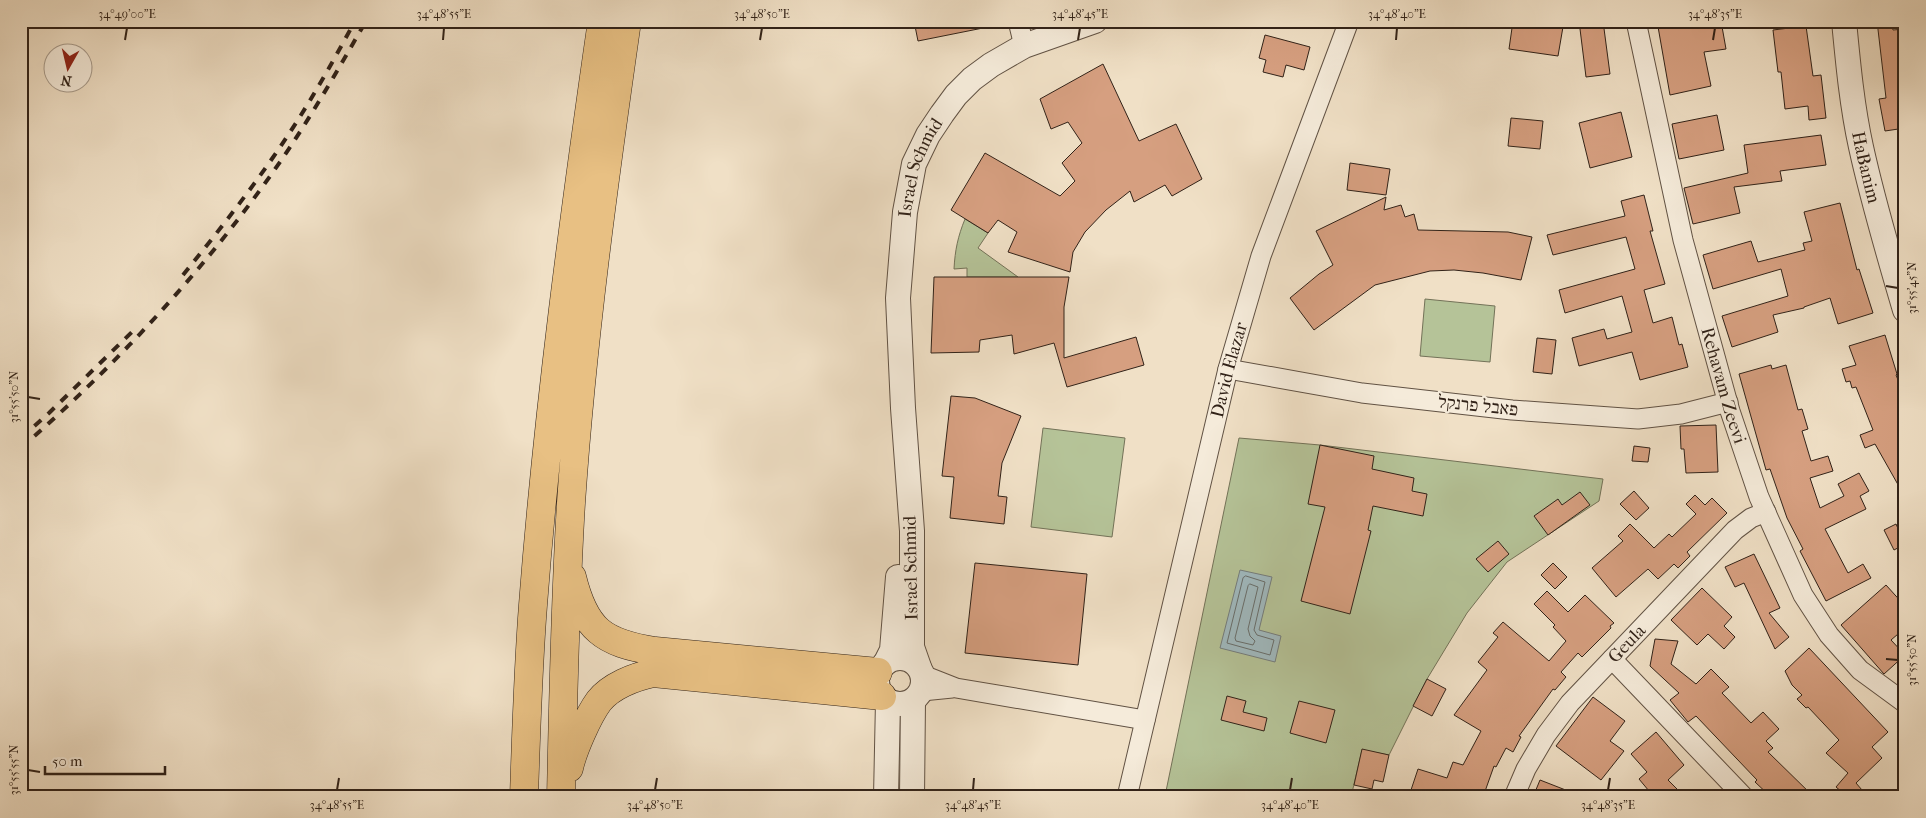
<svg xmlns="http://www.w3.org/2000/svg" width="1926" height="818" font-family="'IM FELL French Canon','Frank Ruhl Libre',serif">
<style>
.green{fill:#b5c398;stroke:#737258}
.water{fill:#a0bac0;stroke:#747d7d}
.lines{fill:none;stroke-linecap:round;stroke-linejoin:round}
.shore{stroke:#686e6c;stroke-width:1}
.building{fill:#d69f80;stroke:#312218}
.minor-casing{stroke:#615244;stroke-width:21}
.tertiary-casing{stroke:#615244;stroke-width:26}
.primary-casing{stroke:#312218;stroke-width:29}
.minor{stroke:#f5ebda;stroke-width:19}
.tertiary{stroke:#f5ebda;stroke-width:24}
.primary{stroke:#e8c083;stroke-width:28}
.rail{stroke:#312218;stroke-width:4;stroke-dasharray:9 9;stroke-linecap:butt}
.ticks{fill:none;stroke:#312218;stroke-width:2}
.labels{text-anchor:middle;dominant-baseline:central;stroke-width:4.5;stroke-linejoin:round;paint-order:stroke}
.street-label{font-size:18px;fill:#312218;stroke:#f5ebda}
.neatline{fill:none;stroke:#312218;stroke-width:2}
.ticks-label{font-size:12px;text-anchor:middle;fill:#312218}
</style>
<rect width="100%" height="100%" fill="#f0e0c6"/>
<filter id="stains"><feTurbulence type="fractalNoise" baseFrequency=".004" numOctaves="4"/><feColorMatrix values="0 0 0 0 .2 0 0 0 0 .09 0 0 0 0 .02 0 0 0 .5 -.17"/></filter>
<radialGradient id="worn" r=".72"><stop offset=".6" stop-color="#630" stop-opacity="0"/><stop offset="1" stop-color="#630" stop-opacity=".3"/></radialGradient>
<path class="green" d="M965 219 988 233 978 248 1018 277H967V268L954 269C955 250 958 236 965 219Z
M1425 299 1495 306 1490 362 1420 356Z
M1043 428 1125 438 1112 537 1031 527Z
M1239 438 1320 445 1603 479 1599 501 1507 562 1467 613 1427 679 1389 755 1362 750 1351 797 1165 796Z"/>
<path class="water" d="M1240 570 1272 577 1259 630 1281 636 1275 662 1220 648Z"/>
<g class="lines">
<path class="shore" d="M1246 576 1265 582 1254 630 1257 635 1274 640 1270 655 1227 643 1243 578Z
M1250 584 1258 587 1248 629 1250 636 1255 641 1253 645 1236 641 1235 638 1248 586Z"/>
</g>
<path class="building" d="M914 21H987L988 27 918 41Z
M1513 21H1564L1558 56 1509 49Z
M1579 21H1603L1610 74 1586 77Z
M1657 21H1721L1726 49 1704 52 1711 86 1670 95Z
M1877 21H1891L1893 30 1905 29V128L1885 131 1879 99 1886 98Z
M1806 26 1813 76 1821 75 1826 118 1809 120 1808 106 1785 109 1781 72H1778L1773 30Z
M1265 35 1310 47 1304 70 1286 65 1283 77 1263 72 1266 60 1259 58Z
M1103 64 1139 141 1176 124 1202 179 1172 196 1165 185 1134 202 1130 191 1106 210 1085 232 1073 252 1070 272 1008 252 1017 232 998 220 988 233 951 210 985 153 1060 196 1075 181 1062 163 1082 143 1068 122 1051 129 1040 99Z
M1621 112 1632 157 1590 168 1579 123Z
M1717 115 1724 150 1679 159 1672 124Z
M1511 118 1543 121 1540 149 1508 146Z
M1821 135 1826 165 1780 171 1782 181 1734 187 1740 213 1693 224 1684 188 1748 173 1744 145Z
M1350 163 1390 169 1386 195 1347 190Z
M1644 195 1653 231H1650L1665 284 1644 290 1653 323 1672 317 1679 345 1682 344 1688 367 1640 380 1632 352 1579 366 1572 338 1604 329 1607 339 1632 332 1622 296 1565 313 1559 290 1635 269 1626 237 1553 255 1547 235 1625 216 1621 201Z
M1386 197 1384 210 1401 205 1405 217 1414 214 1418 230 1508 232 1532 237 1521 280 1483 273 1454 270 1430 271 1375 285 1314 330 1290 298 1319 274 1333 265 1316 231Z
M1840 203 1857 270 1859 269 1873 313 1838 324 1830 298 1804 307V308L1773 315 1778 332 1732 347 1722 316 1788 296 1781 269 1713 289 1703 255 1751 241 1758 262 1805 250 1803 243 1812 241 1804 212Z
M934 277H1069L1064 307V358L1136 337 1144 365 1067 387 1054 343 1014 354 1012 335 980 340 979 352 931 353Z
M1885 335 1897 374 1896 375 1905 397V497L1875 444 1865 448 1860 435 1873 430 1856 387 1852 388 1850 381 1846 382 1842 369 1856 365 1849 346Z
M1537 338 1556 340 1552 374 1533 372Z
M1771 365 1772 369 1786 365 1798 410 1802 409 1808 429 1802 431 1811 461 1828 456 1833 471 1810 478 1820 508 1844 496 1838 484 1859 473 1869 491 1860 496 1866 509 1825 529 1848 573 1863 564 1871 578 1826 601 1800 551 1803 549 1787 518 1770 469 1766 470 1739 374Z
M951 396 975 398 1021 416 1002 463 998 496 1007 497 1004 524 950 518 954 477 942 476Z
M1716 425 1718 472 1686 473 1684 449H1681L1680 426Z
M1320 445 1374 456 1372 469 1414 478 1412 491 1427 494 1423 516 1373 506 1368 530 1371 531 1350 614 1301 601 1325 507 1308 504Z
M1634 446 1650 448 1648 462 1632 461Z
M1634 491 1649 508 1636 520 1620 504Z
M1580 492 1590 505 1548 535 1534 516 1558 499 1562 505Z
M1695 495 1705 505 1712 498 1727 513 1687 552 1690 556 1678 568 1674 564 1658 579 1648 569 1616 597 1592 568 1623 541 1618 536 1630 524 1654 548 1669 534 1672 537 1696 514 1686 504Z
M1896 524 1905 544 1894 550 1884 530Z
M1498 541 1509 554 1488 572 1476 559Z
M1754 554 1780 608 1769 613 1789 637 1775 649 1744 583 1735 587 1725 567Z
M975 563 1087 574 1078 665 965 653Z
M1553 563 1567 577 1555 589 1541 575Z
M1886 585 1905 606V628L1891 640 1905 655 1884 674 1841 625Z
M1702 588 1732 617 1724 626 1735 637 1724 649 1708 634 1697 645 1671 620Z
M1547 591 1568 612 1585 595 1614 623 1610 626 1611 628 1582 657 1578 653 1561 672 1566 677 1555 690 1553 689 1519 736 1521 737 1513 752 1506 748 1496 767 1494 766 1483 797H1431L1411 790 1418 769 1447 778 1453 762 1463 765 1481 731 1454 715 1487 670 1478 662 1498 637 1493 633 1503 622 1549 661 1566 641 1553 627 1555 625 1534 604Z
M1655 639 1678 641 1671 664 1696 684 1711 669 1729 687 1722 693 1751 723 1763 712 1779 729 1766 741 1773 748 1768 752 1814 797H1771L1755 782 1757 780 1696 716 1688 722 1670 700 1679 693 1650 666Z
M1809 648 1888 732 1872 747 1882 758 1856 783 1868 797H1848L1836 787 1848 773 1826 753 1839 740 1808 707 1806 708 1797 699 1802 695 1792 685 1785 671Z
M1427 679 1446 689 1432 716 1413 706Z
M1227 696 1246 701 1243 712 1267 718 1264 731 1221 720Z
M1593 697 1625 721 1610 741 1624 751 1601 780 1556 746Z
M1299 701 1335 710 1326 743 1290 733Z
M1656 732 1684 765 1668 780 1685 797H1654L1639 779 1647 772 1631 754Z
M1362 749 1389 755 1383 782 1374 780 1372 789 1354 785Z
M1540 780 1581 796V797H1533Z"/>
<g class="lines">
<defs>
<g id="minor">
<path d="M1018 21 1024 46"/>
<path id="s1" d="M1636 21 1683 240 1730 411 1759 497 1803 595 1829 635 1860 670 1905 703"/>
<path d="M1228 369 1362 393 1512 410 1638 419 1681 414 1728 402"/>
<path d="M1612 659 1744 797"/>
<path d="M923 675 956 688 1145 720"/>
<path d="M922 691 952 688"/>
<path id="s2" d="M1127 797 1228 369 1261 256 1349 21"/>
<path id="s3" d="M1514 797 1526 769 1546 735 1570 703 1735 530 1751 518 1766 512"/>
</g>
<g id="tertiary">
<path id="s4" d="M1844 21C1848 63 1852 106 1861 147 1873 202 1889 256 1905 310"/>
<circle cx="900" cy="681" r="23"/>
<path d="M886 662 892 650 898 577"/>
<path id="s5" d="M919 667 912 647V531L903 408 898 298 905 212 914 164 928 135 942 114 956 95 972 79 991 65 1024 46 1095 21"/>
<path d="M886 797 888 701"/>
<path d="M912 797 913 701"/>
</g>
<path id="primary" d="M572 577C585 630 603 643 655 651L878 672
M569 768C573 750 588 716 599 701 611 686 634 677 653 673L882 696
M524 797C526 733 528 669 533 605 548 410 574 215 602 21
M561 797C563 699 565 601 571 503 582 342 604 181 627 21"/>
</defs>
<use href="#minor" class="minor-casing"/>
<use href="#tertiary" class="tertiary-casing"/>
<use href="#primary" class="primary-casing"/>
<use href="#minor" class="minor"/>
<use href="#tertiary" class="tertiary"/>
<use href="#primary" class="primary"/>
<path class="rail" d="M183 275C222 227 262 176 296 123 317 90 336 56 355 21
M21 438 49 413 136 328
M21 448C115 366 201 274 273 172 307 124 336 73 366 21"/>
</g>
<path class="ticks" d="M125 40 127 28M443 40 444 28M760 40 762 28M1078 40 1080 28M1396 40 1397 28M1713 40 1715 28M1886 286 1898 288M28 397 40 399M1886 659 1898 660M28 770 40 772M337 790 339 778M655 790 657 778M973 790 974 778M1290 790 1292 778M1608 790 1610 778"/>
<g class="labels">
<g class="street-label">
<text stroke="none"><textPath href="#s4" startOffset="148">HaBanim</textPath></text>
<text stroke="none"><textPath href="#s5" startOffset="504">Israel Schmid</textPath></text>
<text stroke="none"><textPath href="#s2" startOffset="439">David Elazar</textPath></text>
<text stroke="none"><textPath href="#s1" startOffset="375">Rehavam Zeevi</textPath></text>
<text transform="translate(1478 406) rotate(6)">פאבל פרנקל</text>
<text transform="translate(911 568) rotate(-91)">Israel Schmid</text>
<text stroke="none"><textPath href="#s3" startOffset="192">Geula</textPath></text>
</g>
</g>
<rect width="1926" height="818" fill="none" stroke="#f0e0c6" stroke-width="55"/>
<g transform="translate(68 68) rotate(188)"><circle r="24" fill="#f5ebda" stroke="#a79b8c"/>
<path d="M0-4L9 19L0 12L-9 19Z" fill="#8f2418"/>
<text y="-8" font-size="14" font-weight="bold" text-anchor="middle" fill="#312218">N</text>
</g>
<path d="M45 766v8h120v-8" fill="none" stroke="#312218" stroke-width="2.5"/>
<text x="52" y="766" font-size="15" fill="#312218" stroke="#f5ebda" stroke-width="4" paint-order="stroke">50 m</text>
<rect x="28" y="28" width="1870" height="762" class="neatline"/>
<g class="ticks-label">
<text x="127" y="18">34°49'00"E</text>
<text x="444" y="18">34°48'55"E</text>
<text x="762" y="18">34°48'50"E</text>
<text x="1080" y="18">34°48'45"E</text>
<text x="1397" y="18">34°48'40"E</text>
<text x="1715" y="18">34°48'35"E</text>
<text transform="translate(1912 288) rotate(-90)" y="4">31°55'45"N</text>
<text transform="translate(14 397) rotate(-90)" y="4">31°55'50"N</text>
<text transform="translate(1912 660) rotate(-90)" y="4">31°55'50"N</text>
<text transform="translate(14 770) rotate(-90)" y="4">31°55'55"N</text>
<text x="337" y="809">34°48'55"E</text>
<text x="655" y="809">34°48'50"E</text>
<text x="973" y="809">34°48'45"E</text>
<text x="1290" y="809">34°48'40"E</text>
<text x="1608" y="809">34°48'35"E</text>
</g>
<rect width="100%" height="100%" filter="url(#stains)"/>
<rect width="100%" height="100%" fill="url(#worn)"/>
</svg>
